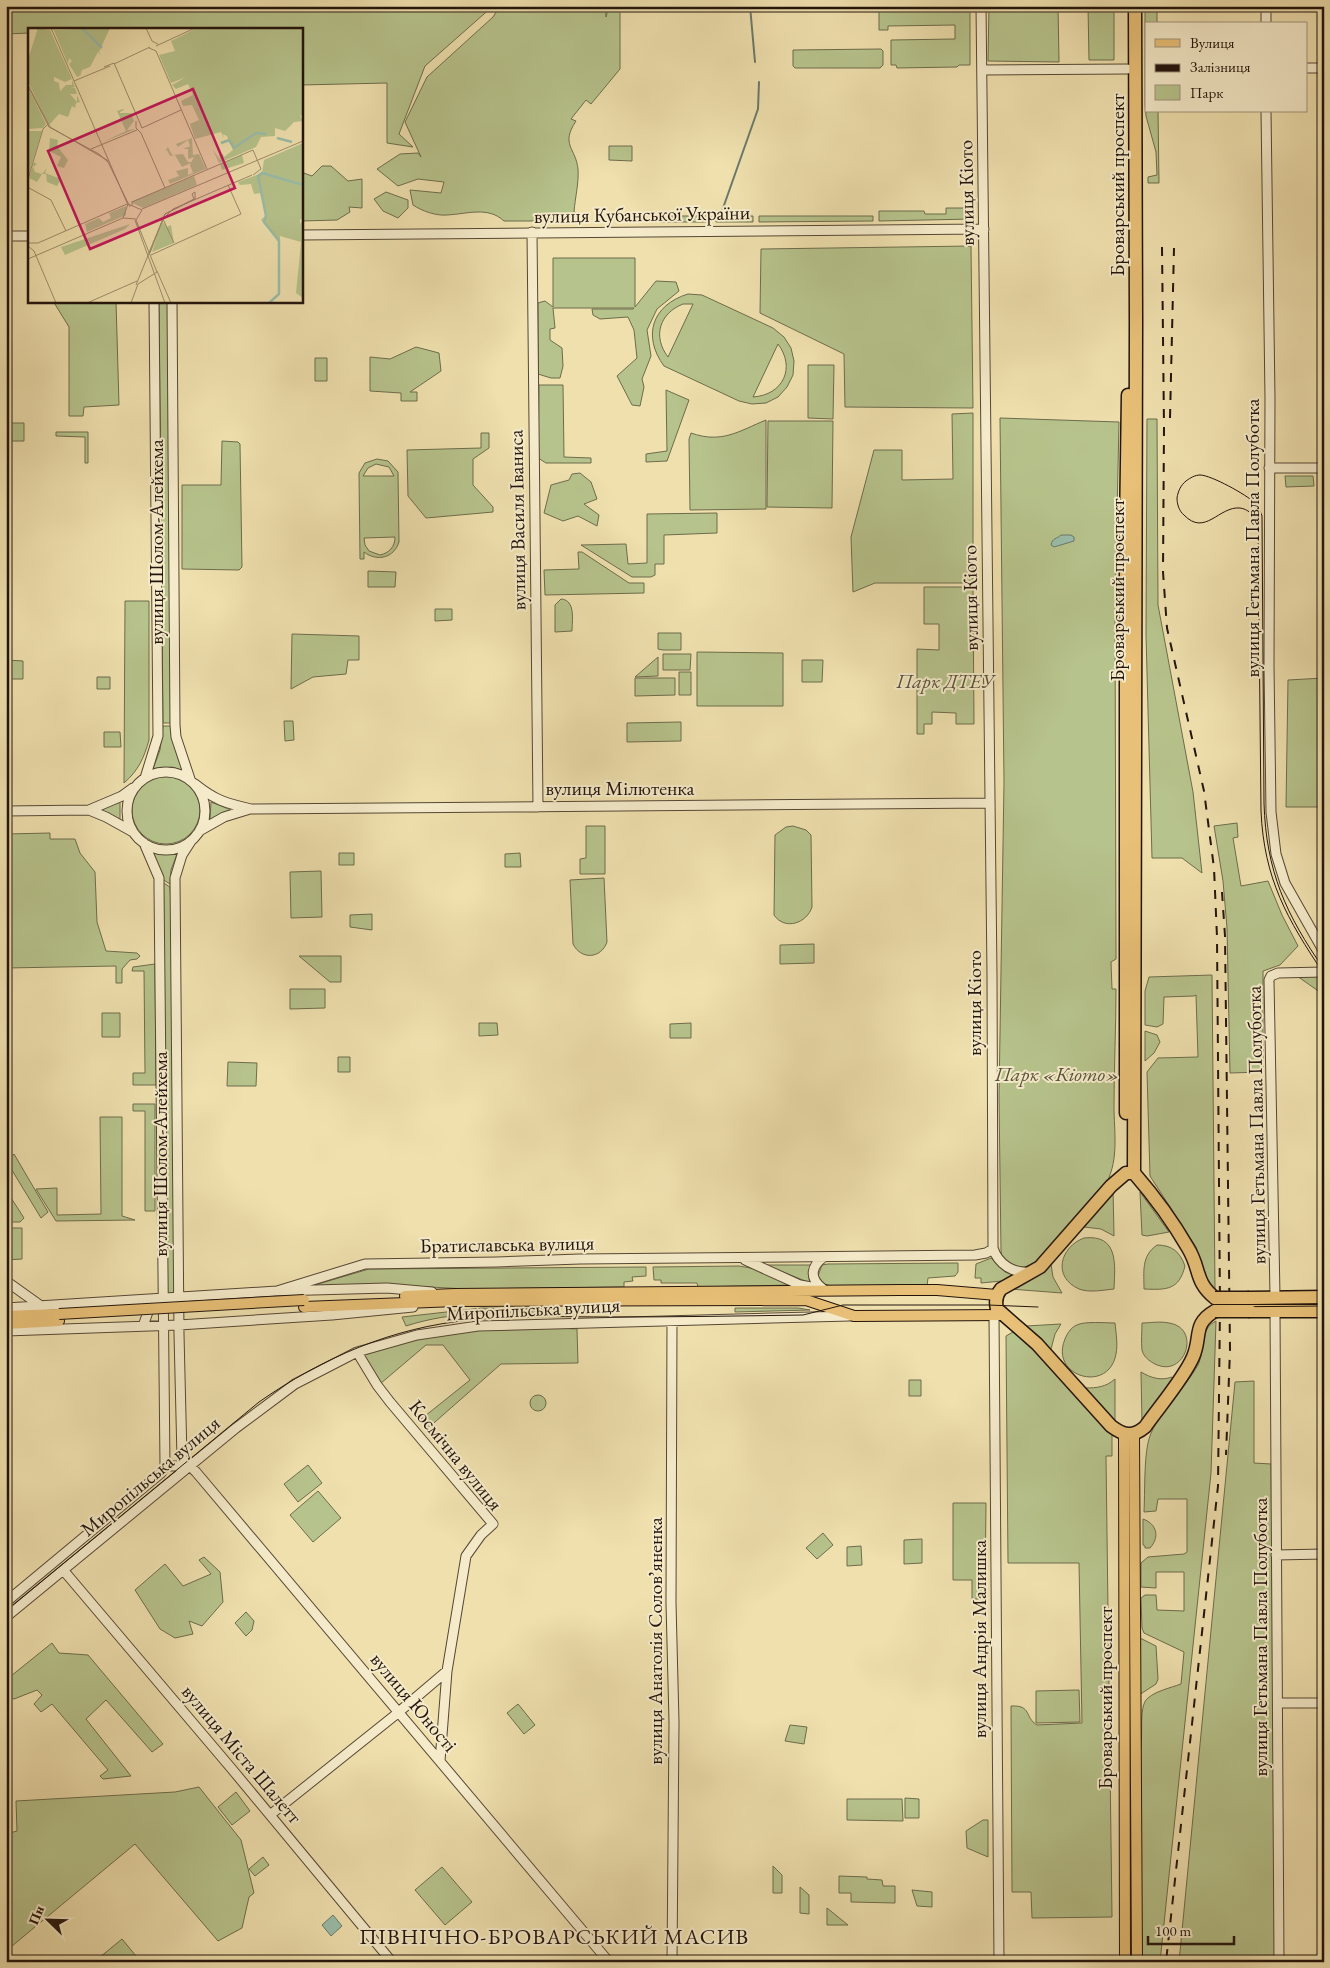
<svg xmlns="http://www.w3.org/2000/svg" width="1330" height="1968" font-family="'EB Garamond',serif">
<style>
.green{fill:#b7c38c;stroke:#6d6c4c;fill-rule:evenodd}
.water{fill:#9abdaa;stroke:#6a796b}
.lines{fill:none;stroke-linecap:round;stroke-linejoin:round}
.stream{stroke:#6a796b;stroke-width:2}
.minor-casing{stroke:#564734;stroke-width:11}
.major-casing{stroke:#23140c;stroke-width:12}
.highway-casing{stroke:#23140c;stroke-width:15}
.minor{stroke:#f5ebca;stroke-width:9}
.major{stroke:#e8c077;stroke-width:10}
.highway{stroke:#e8c077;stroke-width:12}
.tram{stroke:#23140c;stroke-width:1}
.rail{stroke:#23140c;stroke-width:2;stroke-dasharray:9 9;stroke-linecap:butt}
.major-bridge-casing{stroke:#23140c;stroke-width:12;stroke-linecap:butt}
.highway-bridge-casing{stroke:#23140c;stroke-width:15;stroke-linecap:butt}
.major-bridge{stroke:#e8c077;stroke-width:10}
.highway-bridge{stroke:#e8c077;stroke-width:12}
.labels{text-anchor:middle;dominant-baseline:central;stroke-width:4;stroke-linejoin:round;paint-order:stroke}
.street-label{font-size:20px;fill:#23140c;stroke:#f5ebca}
.park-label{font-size:20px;font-style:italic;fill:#575139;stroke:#f5ebca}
.quarter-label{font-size:22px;letter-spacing:1px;fill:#23140c;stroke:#f5ebca}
.inset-river{fill:none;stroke:#9abdaa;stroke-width:2.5}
.inset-road{fill:none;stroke:#9d8e6d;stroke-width:1}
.view{fill:#c2185b;fill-opacity:0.15;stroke:#c2185b;stroke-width:2.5}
.inset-edge{fill:none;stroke:#23140c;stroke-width:2.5}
</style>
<rect width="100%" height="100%" fill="#efe0ae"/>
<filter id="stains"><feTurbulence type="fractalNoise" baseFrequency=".004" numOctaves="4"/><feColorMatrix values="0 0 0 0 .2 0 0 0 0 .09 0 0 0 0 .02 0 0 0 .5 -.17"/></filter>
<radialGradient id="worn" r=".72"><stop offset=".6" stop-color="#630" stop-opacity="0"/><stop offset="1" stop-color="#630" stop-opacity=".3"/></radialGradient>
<path class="green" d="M6 6H493L425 66 399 134 413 147 387 143V83L301 85V29H29V33L6 34Z
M500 6H605L606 17 609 6H620V69L591 104 586 100 571 119 576 121C560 145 576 148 578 169 579 183 575 198 574 212L579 215V221H504C488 206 467 214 447 215 436 216 422 211 413 205L410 190 441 193 444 182 418 179 398 186 377 169 400 154 418 153 421 157 405 122 427 77 493 17Z
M879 6H970V65H959L957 67 897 68 896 65H891V40L955 39V25L888 26V30H879Z
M989 6H1058L1059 62 988 61Z
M1088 6H1114V60H1089Z
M1145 6H1157V24H1146V111H1158L1159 183H1148V177L1157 175 1156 152 1146 116 1145 105Z
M881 49 883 51V65L880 68H795L793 66V50Z
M609 146H632V161L609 160Z
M322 166H331L348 181 362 179V208L349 207 350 212 337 220 301 221V172L312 176Z
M386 192 408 200V208L398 218 383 211 374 199Z
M946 208H972V219L879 221V211H924L925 214H946Z
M660 216H711V222H660Z
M716 216H753V222H716Z
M759 216H873V221L759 222Z
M971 246 973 408 845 407 844 354 760 313 761 249Z
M553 258H635V307L656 281 676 282 679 291 657 309 647 330 651 356 642 379 644 387 640 406 632 405 617 376 637 358 634 330 628 317 600 319 593 315 592 309H633L634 308H553L555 328 550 329V340L562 348 563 366 560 378H551L538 374V303L545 301 553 307Z
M688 294 702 295 773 328 784 337 791 348 794 361 793 375 787 387 778 397 766 403 752 404 739 401 664 366C642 336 652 305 688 294ZM683 304H693L668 357C652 336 660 313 683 304ZM778 344C796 368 783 395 753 397Z
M53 301H116L119 405 84 407 83 416H69V327Z
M159 301H168L171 723H163Z
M416 347 439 353 441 371 410 392H417V401H401V393L370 391V357L390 359Z
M315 358H327V381H315Z
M808 365H834L833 419 808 418Z
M539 385H563L564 457 591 458V463H546L538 458Z
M666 390 689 400 667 461 646 462V454L667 451Z
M973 413V583H875L853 592 851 537 874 450H902V480L953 479 952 414Z
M1000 418 1119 422 1115 606 1116 959 1111 962 1112 989H1116C1116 1028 1114 1067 1114 1106 1114 1131 1119 1158 1107 1182L1041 1259C1023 1270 1019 1270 1002 1258L1001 1251 999 1097 1004 782Z
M1147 419H1157L1158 605 1193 792 1202 873 1182 858H1152L1146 635Z
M766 420V509L690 510 689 439 691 433C722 444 739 431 766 420Z
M768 421H833L832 508 767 507Z
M10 423H24V441H10Z
M56 432H88V463H85V437L56 436Z
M481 433H489V448L473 459V485L493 507V512L426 518 408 496 407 450 481 448Z
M222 441 238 442 240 444 242 567 239 570 182 569V485H221Z
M377 459 388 461 398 472 399 542C394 558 377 562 364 552V559H360L359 473 365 463ZM376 464 389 467 394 476H363L368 468ZM395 537C395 547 389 553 380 555L369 551 365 545 364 538Z
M580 473 591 482 597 499 584 504 599 515 597 526 578 516 563 521 544 513 551 485 569 480 572 474Z
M1285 476H1313L1314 486 1286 487Z
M717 513V533L664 535V564H655V575L651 577H632L581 545 626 544 628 564 647 563V514Z
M578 552H582L629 583H644V593L545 595 544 570 579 569Z
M368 571 396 572 395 587H368Z
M924 587H973L974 724H956V713L932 712V724H924V734H917V649L939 650V624H924Z
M561 599C576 600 572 621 572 631L555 632V605Z
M125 601H149V740C144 758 138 771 124 783Z
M435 609H452V620L435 621Z
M658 633H681V650H663L658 649Z
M292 634 359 636V660H348L346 674 313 677 291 689Z
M697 652 783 653V706H697Z
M663 654H691L690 670H663Z
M658 657V676L635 677Z
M6 660 23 661V679H6Z
M802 660H823L822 682H802Z
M679 672H691V695H679Z
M97 677H110V689H97Z
M635 678H675V695L635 696Z
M1324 678V807H1286L1288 680Z
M284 721H293L294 740 285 741Z
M681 722V741L627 742V723Z
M163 726H172L175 749 184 771 172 767 153 769 160 750Z
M104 732H120L121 747H104Z
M132 810a34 34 0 1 1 68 0a34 34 0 1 1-68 0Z
M120 802V820L96 811Z
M211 802 231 810 210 820Z
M1237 823 1238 837 1233 838 1241 886 1268 881 1282 915 1298 946 1280 965 1263 971V1072L1230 1073 1227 928 1223 881 1214 826Z
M586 826H605V874H580V859L586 858Z
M793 826 806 830 811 835 812 907C807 923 785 931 774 915L775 835 786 827Z
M50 833V839H75L80 853 95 872 97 922 106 951 137 953 140 956 137 959 130 960 122 969V983H116V966L6 968V834Z
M151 852 160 854H177L171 870 170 884 162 879 158 864Z
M339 853H354V865H339Z
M520 853 521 867H505V854Z
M321 871 322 917 291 918 290 872Z
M604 878 607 942C601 959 581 960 573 944L570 880Z
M162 882 170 887 176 1003 179 1297 164 1298Z
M372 914V930L350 927V915Z
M814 944V963L780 964V945Z
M341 956V982H330L299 956Z
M155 964 156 1085H133V1073H145L144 971H132L133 967Z
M1212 975 1215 1289 1212 1288 1205 1279 1196 1247 1150 1176 1147 1072 1158 1058 1198 1057 1196 995 1194 996 1164 997 1163 1024 1157 1027 1145 1025V991L1149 977Z
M1297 976H1320L1324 981V995Z
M325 989V1008L290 1009V989Z
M102 1013H120V1037H102Z
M479 1023H497L498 1035 479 1036Z
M691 1023V1038H670V1024Z
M1145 1031 1157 1035 1160 1042 1154 1053 1145 1061Z
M338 1057H350V1072H338Z
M228 1062 257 1063 256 1086H227Z
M133 1104H155V1211H145V1111H133Z
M100 1117H122V1216L135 1220 56 1221 36 1189 57 1188V1215L101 1214Z
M14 1154 48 1212 41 1218 7 1162Z
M1113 1189 1114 1236 1101 1229 1084 1227 1082 1224Z
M6 1190 24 1218 20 1222H6Z
M1140 1192 1169 1232 1147 1236 1142 1235Z
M6 1228H22V1259L6 1260Z
M1084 1238C1119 1234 1115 1265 1114 1289 1104 1290 1089 1293 1079 1289 1052 1277 1060 1247 1084 1238Z
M1157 1245C1172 1245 1180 1252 1185 1266 1179 1290 1167 1290 1144 1289 1144 1272 1141 1256 1157 1245Z
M991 1258 1005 1272 1017 1276 1002 1281 981 1283V1278H975L976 1264Z
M958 1263V1272L955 1276 928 1278 927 1286H831L822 1283 818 1276 822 1265 828 1264Z
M1051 1264 1053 1277 1062 1293 1010 1289Z
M765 1265H812L813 1284Z
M739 1266 756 1269 792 1285 698 1287 697 1283H661V1280H654L653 1267Z
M646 1267V1276L632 1277 633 1281 624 1282V1287L467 1289 374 1284 308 1287 369 1269Z
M482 1308 551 1309 550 1312C502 1312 452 1311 406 1326L402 1317Z
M735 1308H798L810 1310 735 1312Z
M1216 1321 1211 1473 1160 1962H1142L1139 1756C1145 1742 1137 1706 1148 1698 1156 1691 1170 1688 1181 1684L1184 1652 1144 1633 1142 1628 1141 1598 1145 1595H1156L1157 1610 1184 1611V1572H1156V1588L1141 1587V1563L1148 1557 1184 1554 1187 1552V1499H1158L1156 1511 1144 1512C1145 1492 1144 1461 1148 1443 1153 1417 1185 1389 1198 1365 1205 1350 1199 1329 1216 1321Z
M1115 1323C1116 1333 1118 1345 1116 1354 1109 1394 1049 1377 1065 1339 1067 1334 1071 1327 1077 1325 1084 1321 1106 1323 1115 1323Z
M1142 1323C1150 1323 1160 1321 1169 1323 1202 1328 1185 1379 1155 1364 1149 1361 1143 1356 1142 1350 1141 1342 1142 1332 1142 1323Z
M1061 1324 1055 1334 1051 1349 1049 1350 1026 1326Z
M577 1329 578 1363 501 1364 427 1429 420 1420 470 1380 443 1345H426L380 1384 362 1356C429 1330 505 1325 577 1329Z
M1013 1332H1017L1109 1429 1112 1435V1456H1106L1112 1917 1032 1918 1031 1892H1012L1011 1706C1032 1705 1024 1717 1037 1725L1082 1723 1079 1563H1008L1006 1336Z
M1141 1372C1151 1378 1161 1381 1172 1377L1174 1379 1142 1422Z
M1115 1379V1424L1085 1388C1097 1388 1106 1387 1115 1379Z
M909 1380H921V1396H909Z
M1254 1381V1463L1271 1464 1276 1962H1179L1235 1382Z
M530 1403a8 8 0 1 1 16 0a8 8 0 1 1-16 0Z
M308 1465 322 1483 298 1502 284 1484Z
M318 1491 341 1518 313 1542 290 1515Z
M953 1503H986L985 1599H972V1580H953Z
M1143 1519C1157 1524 1160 1537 1150 1548H1145V1546L1143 1545Z
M823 1533 833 1545 817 1559 806 1548Z
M922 1539V1563L904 1564V1540Z
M861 1546 862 1565 847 1566V1547Z
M204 1557 220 1572 223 1602 202 1626 189 1621 193 1634 175 1638 160 1629 135 1590 165 1564 183 1586 211 1574 199 1560Z
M246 1612 254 1621 252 1630 246 1636 235 1623Z
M1138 1637 1156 1646 1158 1679 1156 1684 1139 1695Z
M52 1643 59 1653 88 1655 163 1744 152 1752 106 1700 86 1719 131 1776 103 1779 100 1776 108 1770 52 1704 41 1712 34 1704 42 1695 37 1690 14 1699 6 1697V1680Z
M1079 1690 1080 1722 1036 1723V1691Z
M518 1704 535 1725 524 1734 507 1713Z
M790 1725 807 1727 804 1744 785 1741Z
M199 1787 241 1840 254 1893 249 1897 242 1928 218 1941 135 1844 6 1951V1834L17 1831 16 1801 175 1792Z
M236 1792 250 1811 232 1825 218 1807Z
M905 1798 919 1799V1818H905Z
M847 1799H902L903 1821 847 1820Z
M983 1820H988V1857L967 1848 966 1831Z
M263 1857 269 1865 255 1876 249 1869Z
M773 1866 782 1875V1893H773Z
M442 1867 472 1902 445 1925 415 1890Z
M839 1876 867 1877V1879L882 1880 883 1886H895V1903L851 1902V1893H839Z
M800 1887 809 1895V1914L800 1913Z
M912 1890 932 1892V1907L917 1906Z
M827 1908 848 1925H827Z
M122 1939 141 1962H94Z"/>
<path class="water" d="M1061 535H1071L1074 537V541L1054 547 1051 545C1052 538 1057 539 1061 535Z
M333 1915 342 1926 331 1936 322 1925Z"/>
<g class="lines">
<path class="stream" d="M750 6 755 62
M722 211 758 109 759 82"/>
<defs>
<path id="minor" d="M981 6 992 975 993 1248C998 1264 1013 1274 1031 1272
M1266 6V24
M1306 68H1324
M982 70 1127 69
M1266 111 1270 398 1269 666 1271 812 1276 854 1285 883 1324 952
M532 232 538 807
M301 235 984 229
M6 236H29
M172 301 175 725 176 737 190 779
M1269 468H1324
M127 811a39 39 0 1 1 78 0a39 39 0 1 1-78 0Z
M145 778 158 736 154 301
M195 784C215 800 225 803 251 809L990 803
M89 810 122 796 133 788
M6 811 89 810 106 817 133 832
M201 830 224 817 250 809
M191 841 182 855 175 878 179 1334 182 1458 196 1472 609 1962
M144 843 159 878V887L165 1466
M745 1260 800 1285 817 1288
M6 1281 41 1306
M822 1288C809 1278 811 1266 824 1257
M277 1291 365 1264 497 1262 580 1259 975 1255 986 1253 993 1249
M1275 1296 1269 980 1271 976 1278 973 1324 972
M6 1308 277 1291 387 1288 432 1292
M1275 1312 1279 1962
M994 1316 999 1962
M143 1326 148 1312 146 1303
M6 1331 179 1325 332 1315 413 1307
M357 1352 377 1385 390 1402 493 1524 481 1535 466 1556 447 1671 440 1761
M165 1466H190
M1276 1555 1324 1554
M64 1571 231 1768 392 1962
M6 1602 161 1473 165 1466
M6 1617 236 1428 295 1384 357 1352 417 1335 478 1326 850 1316
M1278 1703H1324
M270 1815 394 1716 447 1671
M672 1962 674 1722 671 1603 672 1321"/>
<path id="major" d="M405 1296 455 1294 899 1290H937L997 1295
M304 1307 456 1301 806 1300 854 1316 1004 1315
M6 1316 59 1314
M6 1324 59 1321
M1124 1434 1125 1962
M1134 1435 1137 1962"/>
<path id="highway" d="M1126 1113V529L1128 395
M1134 1173 1136 323 1135 6
M1215 1298C1194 1281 1201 1269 1188 1248 1173 1222 1154 1196 1134 1173H1126L1111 1186 1040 1267 1001 1289C996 1295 995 1301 997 1309L1037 1344 1111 1426C1123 1435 1132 1438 1145 1427 1159 1407 1184 1378 1193 1357 1202 1337 1192 1324 1215 1311
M1249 1298 1324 1297
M1250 1311H1324"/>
</defs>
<use href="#minor" class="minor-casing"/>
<use href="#major" class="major-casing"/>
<use href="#highway" class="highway-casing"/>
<use href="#minor" class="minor"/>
<use href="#major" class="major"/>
<use href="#highway" class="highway"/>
<path class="tram" d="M1324 969C1286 915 1266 871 1264 803L1262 516C1260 511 1259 507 1255 503 1247 495 1211 475 1200 475 1195 475 1190 478 1186 481 1181 485 1178 491 1177 498 1177 504 1179 511 1184 515 1205 537 1219 506 1240 508 1248 509 1253 515 1258 521L1261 811C1264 879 1287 919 1324 974
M1215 1307 1324 1306
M6 1611 259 1402C322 1358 393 1327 471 1320 517 1315 564 1317 611 1317 675 1317 739 1316 803 1315L843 1305H988L1038 1307"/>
<path class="rail" d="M1162 247 1164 427 1163 572 1167 628 1204 791 1214 868 1217 937 1220 1305 1218 1486 1166 1962
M1170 418 1174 248
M1222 892 1225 936 1230 1350 1226 1455"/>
<defs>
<path id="major-bridge" d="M59 1314 304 1300"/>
<path id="highway-bridge" d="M1215 1298H1249
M1215 1311H1250"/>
</defs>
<use href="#major-bridge" class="major-bridge-casing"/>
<use href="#highway-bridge" class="highway-bridge-casing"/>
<use href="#major-bridge" class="major-bridge"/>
<use href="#highway-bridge" class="highway-bridge"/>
</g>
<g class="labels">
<g class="street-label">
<text transform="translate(1117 185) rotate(-90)">Броварський проспект</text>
<text transform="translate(966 193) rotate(-91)">вулиця Кіото</text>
<text transform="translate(642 214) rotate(-1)">вулиця Кубанської України</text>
<text transform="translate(517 520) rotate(-91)">вулиця Василя Іваниса</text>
<text transform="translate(1252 538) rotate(-90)">вулиця Гетьмана Павла Полуботка</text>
<text transform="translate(156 542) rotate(-90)">вулиця Шолом-Алейхема</text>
<text transform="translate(1117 590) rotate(-90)">Броварський проспект</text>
<text transform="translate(970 598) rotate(-91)">вулиця Кіото</text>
<text x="620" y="788">вулиця Мілютенка</text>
<text transform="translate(974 1003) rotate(-90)">вулиця Кіото</text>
<text transform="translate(1256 1125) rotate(-91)">вулиця Гетьмана Павла Полуботка</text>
<text transform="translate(160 1154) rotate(-90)">вулиця Шолом-Алейхема</text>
<text transform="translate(507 1244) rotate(-1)">Братиславська вулиця</text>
<text transform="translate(533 1309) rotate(-3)">Миропільська вулиця</text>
<text transform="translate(456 1455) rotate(51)">Космічна вулиця</text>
<text transform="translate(150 1476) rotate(-40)">Миропільська вулиця</text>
<text transform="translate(1260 1637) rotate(-90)">вулиця Гетьмана Павла Полуботка</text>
<text transform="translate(979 1639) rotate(-90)">вулиця Андрія Малишка</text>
<text transform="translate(655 1641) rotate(-90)">вулиця Анатолія Соловʼяненка</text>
<text transform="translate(1105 1698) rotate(-90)">Броварський проспект</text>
<text transform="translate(414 1702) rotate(50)">вулиця Юності</text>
<text transform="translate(242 1754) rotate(50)">вулиця Міста Шалетт</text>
</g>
<g class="park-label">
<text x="945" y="681">Парк ДТЕУ</text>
<text x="1057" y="1074">Парк «Кіото»</text>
</g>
<g class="quarter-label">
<text x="554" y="1936">ПІВНІЧНО-БРОВАРСЬКИЙ МАСИВ</text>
</g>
</g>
<g transform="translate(28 28)">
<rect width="275" height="275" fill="#efe0ae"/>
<path d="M10 0 22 2 44 51 37 54 26 49V53L31 55 32 63 38 57H44V52L47 59 43 60H47L49 66H42L49 74V67L52 74 48 75 47 80 44 78 40 89 31 86 21 97 0 54V31ZM25 0 27 2 82 0 71 24 73 27 70 24 62 39 54 42 53 46 52 43 53 47 49 49 41 36 44 33 41 30 40 36ZM169 0H275V88L272 87 275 93 266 94 257 103 247 100V108L233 109 228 119 191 135 185 122 193 133 191 127 195 126 196 129 205 122 199 108 195 106 196 110 193 104 167 111 162 96 171 92 164 77 155 78 153 73 165 67 160 56 148 61 144 57 158 49 143 55 131 27 147 23 143 13ZM0 59 18 96 15 100 0 101ZM95 81 96 82 92 84V85H103L106 93 99 102 108 101 75 114 98 103 89 83ZM0 103H14L0 148ZM22 110 30 112 29 118 40 132 36 140 29 138 33 129 21 123ZM164 110 165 127 171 126 178 141 142 156 140 152 151 148 148 143 160 140V147L165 145 162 137 166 129 160 131V121H155L162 118 160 112 150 119 148 116ZM275 115V190L272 192V196L275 191V270L268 265 273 214 252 208V214L233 192 238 187 233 165 226 166 223 156 212 157 210 154 234 145 236 132ZM140 119 144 127 155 126 160 134H165L154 139 147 127 142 128 139 122 137 123ZM214 127 216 135 194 142 192 136ZM6 134 9 136 5 139 7 144 14 146 19 140 17 145 33 151 29 158 19 154 18 146H14L9 154 1 150ZM166 148 169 157 115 180 102 174ZM98 178V187L59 204 57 196 71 190 75 194 83 190 81 185ZM134 193 139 199 143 197 146 215 124 224ZM102 196 97 201 37 227 33 219Z" fill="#b7c38c"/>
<path class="inset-river" d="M54 0 74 20M249 110 264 114M193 115 201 112 206 120 228 105 238 106M241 275 251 266V213L236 194 238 188 230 148 234 145 275 157"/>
<path class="inset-road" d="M23 0 100 177M118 0 124 13 130 16M128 18 167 0M121 20 128 23 179 141M86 36 122 19M76 39 86 35 114 100M46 53 82 38M0 57 22 99 79 132 102 179M0 58 21 99 71 126 80 134M108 93V100L113 105 137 160M114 100 153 82M63 121 109 102M0 151 15 101 20 96M1 160 23 172 38 203M167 164V171L137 186 121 225 137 186 166 171 164 166ZM104 178V174L225 122 233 141 225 147M114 181 275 113M0 191V213M108 191 95 190 100 176 114 182M135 191 145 181 224 147M135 191 146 215M107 192 137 275M0 215H10L99 176M0 218 6 223 28 275M122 225 135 191M123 227 213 186 200 157M0 231 95 190M129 243 143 275M108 257 121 225M59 275 109 253M103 275 110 256 129 244 108 192 114 182"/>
<path class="view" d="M165 61 207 160 62 221 20 123Z"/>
<rect width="275" height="275" class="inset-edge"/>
</g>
<rect width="1330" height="1968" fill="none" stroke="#efe0ae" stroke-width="25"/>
<rect x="8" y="8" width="1315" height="1953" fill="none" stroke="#23140c" stroke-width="2.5"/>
<rect x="12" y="12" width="1305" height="1943" fill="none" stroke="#23140c"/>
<rect x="1145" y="22" width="162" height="90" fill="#f5ebca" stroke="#a1957e"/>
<rect x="1155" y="39" width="25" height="8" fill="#e8c077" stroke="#a1957e"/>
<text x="1190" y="48" font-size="15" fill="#23140c">Вулиця</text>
<rect x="1155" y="64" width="25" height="8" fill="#23140c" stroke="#a1957e"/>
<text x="1190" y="72" font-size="15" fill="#23140c">Залізниця</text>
<rect x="1155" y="85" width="25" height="15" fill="#b7c38c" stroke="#a1957e"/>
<text x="1190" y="98" font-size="15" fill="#23140c">Парк</text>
<g transform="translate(48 1920) rotate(293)" stroke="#f5ebca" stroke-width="4" paint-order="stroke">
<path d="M0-4L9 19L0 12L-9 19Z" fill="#23140c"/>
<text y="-8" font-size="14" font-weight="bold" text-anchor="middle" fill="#23140c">Пн</text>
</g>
<path d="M1148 1936v8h86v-8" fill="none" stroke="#23140c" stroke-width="2.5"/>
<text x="1155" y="1936" font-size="15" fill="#23140c" stroke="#f5ebca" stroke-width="4" paint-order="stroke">100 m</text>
<rect width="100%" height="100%" filter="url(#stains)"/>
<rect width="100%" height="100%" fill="url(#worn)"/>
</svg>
